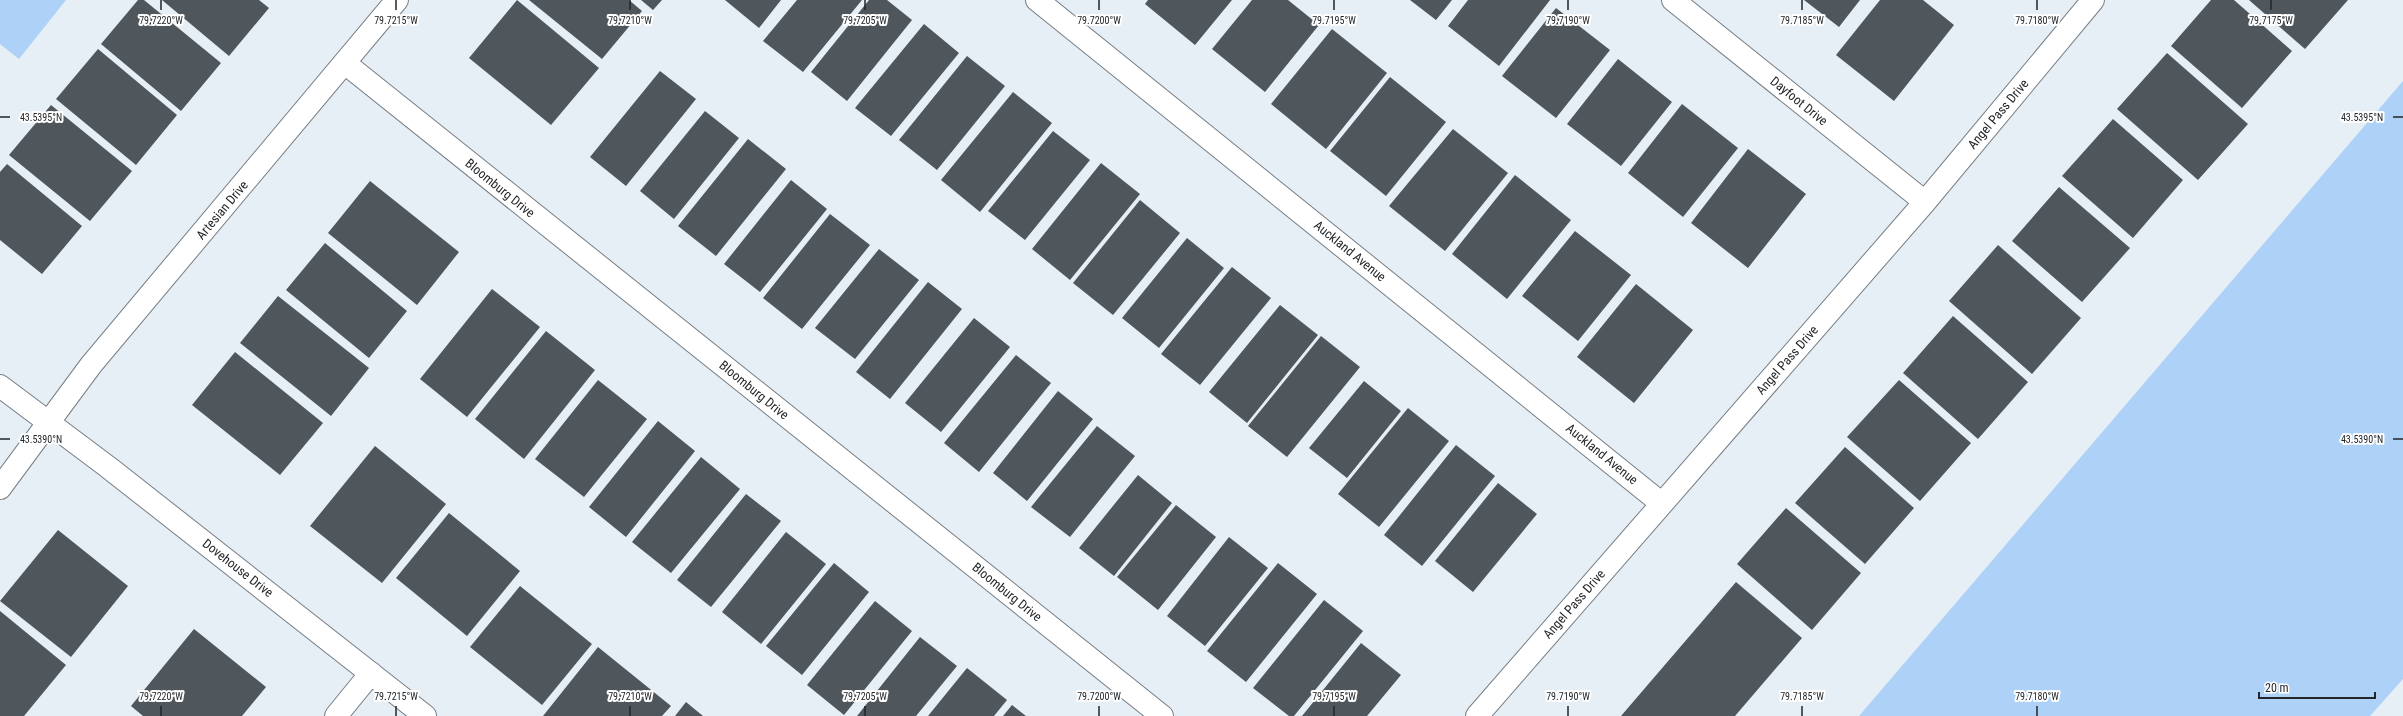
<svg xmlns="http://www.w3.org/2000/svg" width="2403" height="716" font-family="'Roboto Condensed',sans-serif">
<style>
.green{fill:#aed1f7}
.building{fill:#4f565c}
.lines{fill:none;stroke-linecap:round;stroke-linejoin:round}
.minor-casing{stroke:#777e85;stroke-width:24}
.minor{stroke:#fff;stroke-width:22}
.ticks{fill:none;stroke:#232629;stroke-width:1.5}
.labels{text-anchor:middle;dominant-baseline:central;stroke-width:4;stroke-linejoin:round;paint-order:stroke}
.street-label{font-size:13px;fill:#232629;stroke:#fff}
.ticks-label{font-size:10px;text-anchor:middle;fill:#232629;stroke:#fff;stroke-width:4;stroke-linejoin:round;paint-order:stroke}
</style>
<rect width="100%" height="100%" fill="#e6eef6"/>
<path class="green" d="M0 0H66L19 59 0 44Z
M2403 81V679L2370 716H1859Z"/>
<path class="building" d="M138 0H144L221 63 181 111 101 44Z
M162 0H259L269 8 229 56Z
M517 0 599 68 551 125 469 58Z
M529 0H629L642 11 602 59Z
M641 0H662L653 10Z
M725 0H781L759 28Z
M797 0H862L803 72 763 41Z
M869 0H887L912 20 847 101 811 72Z
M1148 0H1232L1195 45 1145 4Z
M1252 0H1288L1319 25 1265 92 1212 49Z
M1410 0H1452L1436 20Z
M1468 0H1550L1499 66 1448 26Z
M1804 0H1860L1839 27Z
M1880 0H1923L1954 25 1894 101 1836 55Z
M2211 0H2234L2292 51 2242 108 2171 46Z
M2249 0H2348L2305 49Z
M1556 8 1610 50 1556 118 1502 76Z
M924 24 959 53 891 136 855 108Z
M1332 29 1387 73 1326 149 1271 104Z
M98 49 177 115 136 165 56 99Z
M2167 53 2248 124 2198 180 2117 109Z
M967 56 1005 86 937 170 899 140Z
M1618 59 1672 102 1621 166 1567 124Z
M660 71 696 99 626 186 590 157Z
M1390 77 1446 122 1386 196 1330 151Z
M1013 92 1052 123 980 212 941 180Z
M1682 104 1738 148 1683 217 1628 173Z
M51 105 132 171 90 221 9 155Z
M705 111 739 138 674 219 640 191Z
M2113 119 2183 180 2133 238 2062 176Z
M1453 129 1508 173 1445 251 1389 206Z
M1053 131 1090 160 1025 240 988 211Z
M748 139 786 169 716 256 678 226Z
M1748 149 1806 194 1748 268 1691 223Z
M1101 163 1140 194 1070 280 1032 249Z
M7 164 82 226 42 274 0 240V172Z
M1515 175 1571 220 1507 299 1452 254Z
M791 180 827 209 760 292 724 264Z
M370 181 459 252 417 305 328 233Z
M2059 187 2130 248 2082 302 2012 241Z
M1140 200 1180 233 1113 315 1073 283Z
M830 214 870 245 802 329 763 298Z
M1575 231 1631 275 1578 341 1522 296Z
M1187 238 1224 268 1159 348 1122 318Z
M325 243 407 311 369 358 286 290Z
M1998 245 2081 318 2032 374 1949 301Z
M879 249 919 280 855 359 815 328Z
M1232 267 1271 298 1200 385 1161 354Z
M928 282 962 309 890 399 856 372Z
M1636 284 1693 330 1634 403 1577 357Z
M492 289 540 327 467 417 420 379Z
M278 296 369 368 331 416 240 343Z
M1280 305 1318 335 1247 423 1209 392Z
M1953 316 2028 382 1978 439 1903 373Z
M974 318 1010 347 941 432 905 403Z
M546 331 595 370 524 459 475 419Z
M1321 336 1360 367 1287 457 1248 426Z
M235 352 323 423 280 475 192 405Z
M1016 355 1051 383 979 472 944 443Z
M598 380 647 419 584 497 535 459Z
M1899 380 1971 443 1920 501 1847 437Z
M1364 381 1401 411 1347 478 1309 448Z
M1058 391 1093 419 1027 501 993 473Z
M1408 408 1449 441 1379 527 1338 494Z
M658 421 695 451 626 537 589 507Z
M1097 426 1135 456 1070 537 1031 507Z
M1456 445 1495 476 1422 566 1384 535Z
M375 446 446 504 382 583 310 526Z
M1845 447 1914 508 1865 564 1795 503Z
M701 457 740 489 671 573 632 542Z
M1138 475 1172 503 1114 576 1079 548Z
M1498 483 1537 514 1473 592 1435 561Z
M746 494 781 521 711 607 677 580Z
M1176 505 1216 537 1158 610 1117 577Z
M1786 508 1861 573 1812 630 1737 564Z
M449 513 520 571 467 636 396 578Z
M58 530 128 586 71 657 0 601Z
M786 532 826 564 761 644 722 612Z
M1229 537 1268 568 1205 646 1167 616Z
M834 563 869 592 802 675 766 646Z
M1278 563 1317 594 1246 682 1207 651Z
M1736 582 1802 638 1735 716H1621Z
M520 586 592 644 542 705 470 647Z
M1324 600 1363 631 1294 716H1289L1253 688Z
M875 601 912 631 844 715 807 685Z
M0 611 66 665 24 716H0Z
M194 629 266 687 242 716H143L131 706Z
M920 637 957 666 916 716H857Z
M1361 643 1401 675 1367 716H1302Z
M598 647 671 706 662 716H543Z
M967 668 1007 700 994 716H928Z
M686 702 703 716H675Z
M1012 705 1026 716H1003Z"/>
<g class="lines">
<defs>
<path id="minor" d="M1037 0 1661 503
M1673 0 1925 202
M346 64 1162 716
M0 386 108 467 425 716
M0 488 91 365 397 0
M336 716 371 673
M1477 716 1925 202 2093 0"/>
</defs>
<use href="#minor" class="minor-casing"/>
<use href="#minor" class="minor"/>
</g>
<path class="ticks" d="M161 0V10M396 0V10M630 0V10M865 0V10M1099 0V10M1334 0V10M1568 0V10M1802 0V10M2037 0V10M2271 0V10M0 117H10M2393 117H2403M0 439H10M2393 439H2403M161 706V716M396 706V716M630 706V716M865 706V716M1099 706V716M1334 706V716M1568 706V716M1802 706V716M2037 706V716"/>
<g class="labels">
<g class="street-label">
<text transform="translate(1799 101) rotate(39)">Dayfoot Drive</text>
<text transform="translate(1998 114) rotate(-50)">Angel Pass Drive</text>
<text transform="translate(500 188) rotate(39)">Bloomburg Drive</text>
<text transform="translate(222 210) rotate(-50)">Artesian Drive</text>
<text transform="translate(1350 251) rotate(39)">Auckland Avenue</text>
<text transform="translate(1787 360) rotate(-49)">Angel Pass Drive</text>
<text transform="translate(754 390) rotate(39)">Bloomburg Drive</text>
<text transform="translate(1602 454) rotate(39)">Auckland Avenue</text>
<text transform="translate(238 568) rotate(38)">Dovehouse Drive</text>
<text transform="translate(1007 592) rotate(39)">Bloomburg Drive</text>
<text transform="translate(1574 604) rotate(-49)">Angel Pass Drive</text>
</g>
</g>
<g class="ticks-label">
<text x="161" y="24">79.7220°W</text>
<text x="396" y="24">79.7215°W</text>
<text x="630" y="24">79.7210°W</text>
<text x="865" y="24">79.7205°W</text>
<text x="1099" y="24">79.7200°W</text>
<text x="1334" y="24">79.7195°W</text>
<text x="1568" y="24">79.7190°W</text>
<text x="1802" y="24">79.7185°W</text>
<text x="2037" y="24">79.7180°W</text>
<text x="2271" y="24">79.7175°W</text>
<text x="41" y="121">43.5395°N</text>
<text x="2362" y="121">43.5395°N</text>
<text x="41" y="443">43.5390°N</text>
<text x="2362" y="443">43.5390°N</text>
<text x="161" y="700">79.7220°W</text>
<text x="396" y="700">79.7215°W</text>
<text x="630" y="700">79.7210°W</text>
<text x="865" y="700">79.7205°W</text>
<text x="1099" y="700">79.7200°W</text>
<text x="1334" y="700">79.7195°W</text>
<text x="1568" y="700">79.7190°W</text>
<text x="1802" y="700">79.7185°W</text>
<text x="2037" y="700">79.7180°W</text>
</g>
<path d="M2259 692v6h116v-6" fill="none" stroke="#232629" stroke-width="2"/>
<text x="2265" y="692" font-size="12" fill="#232629" stroke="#ffffff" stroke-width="3" paint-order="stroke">20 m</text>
</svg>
